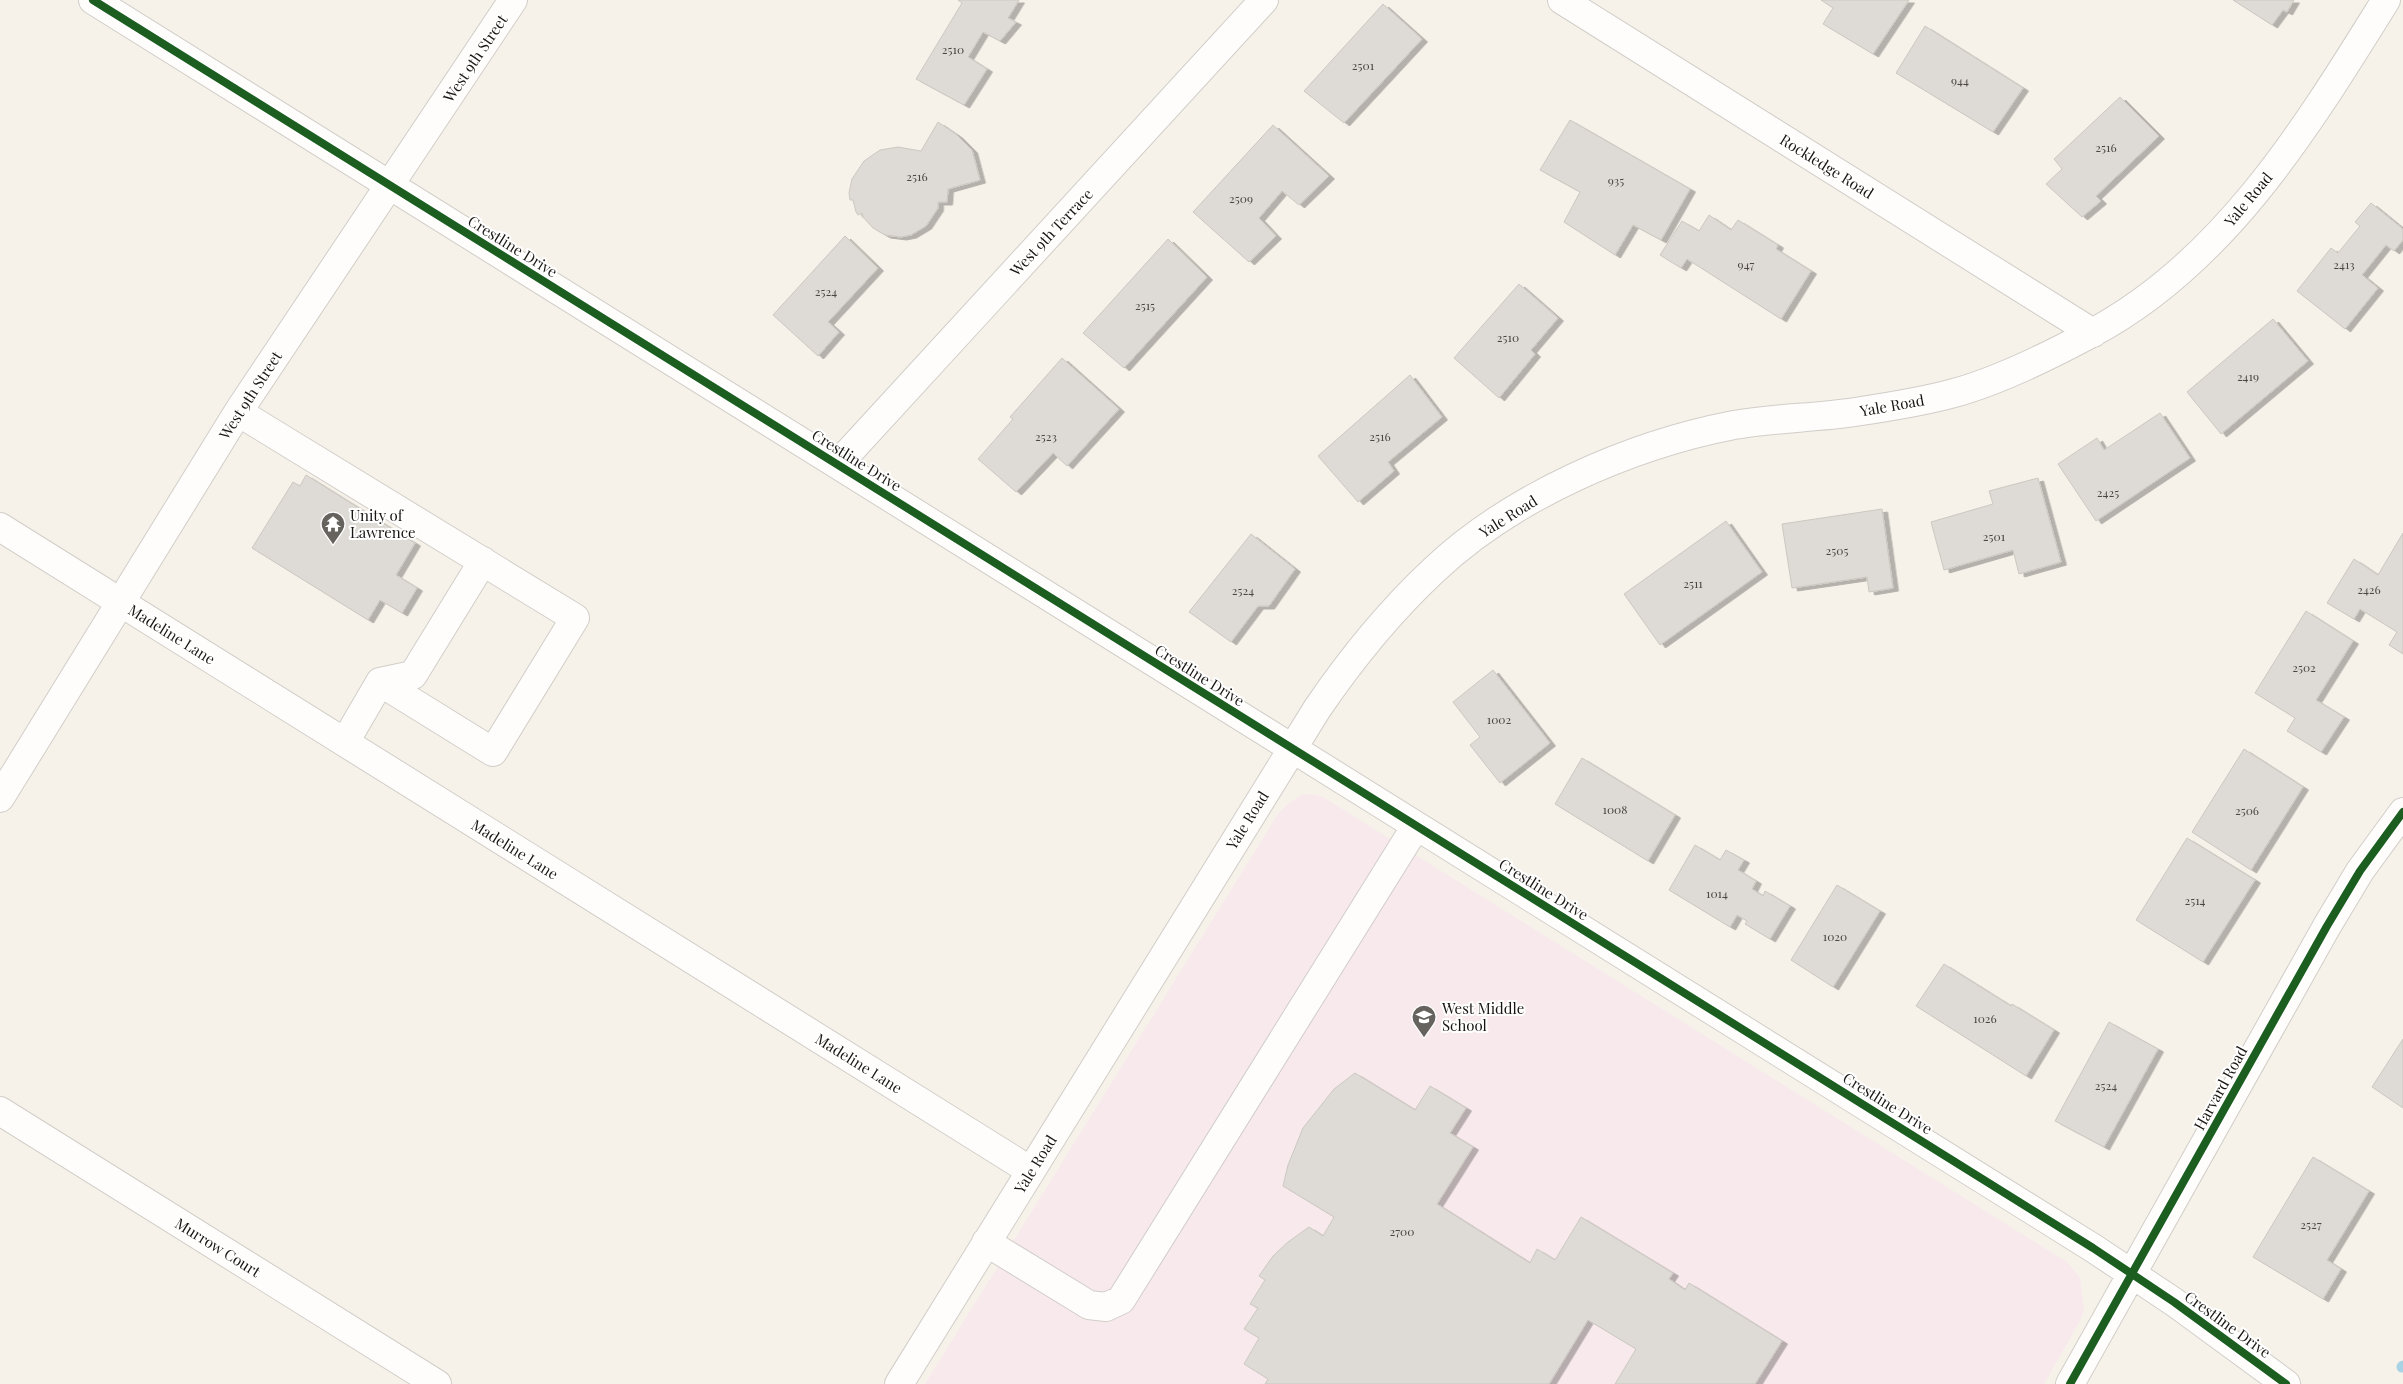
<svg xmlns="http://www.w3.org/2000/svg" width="2403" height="1384" font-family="'Playfair Display',serif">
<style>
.education{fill:#f8e9ec}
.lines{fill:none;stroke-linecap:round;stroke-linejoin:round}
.stream{stroke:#a8d3e4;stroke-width:11}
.building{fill:#dedad5;stroke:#cbc8c1;filter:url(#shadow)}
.minor-casing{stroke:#d1cec8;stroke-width:30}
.minor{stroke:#fefdfc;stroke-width:28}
.cycleway-casing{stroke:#fff;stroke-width:11}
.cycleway{stroke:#1b5e20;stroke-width:8}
.labels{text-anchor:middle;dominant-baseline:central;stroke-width:4;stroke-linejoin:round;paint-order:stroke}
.number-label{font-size:12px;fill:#4a4642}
.street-label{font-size:15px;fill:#181511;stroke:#fff}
.poi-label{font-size:15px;fill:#181511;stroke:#fff;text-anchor:start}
</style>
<defs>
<filter id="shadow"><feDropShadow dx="5.5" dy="3" stdDeviation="0" flood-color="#0004"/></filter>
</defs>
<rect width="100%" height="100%" fill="#f6f2ea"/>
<path class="education" d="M1312 794 1323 797 2067 1262 2080 1278 2084 1309 2081 1319 2044 1384H925L1278 814 1288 804 1301 795Z"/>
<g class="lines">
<path class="stream" d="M2402 1367 2403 1366"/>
</g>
<path class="building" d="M958 0H1019L1008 18 1016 22 1000 41 983 32 968 57 987 69 964 105 916 79 962 3Z
M1821 0H1909L1873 54 1823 24 1833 8Z
M2233 0H2294L2287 12 2283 10 2272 25Z
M1383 4 1422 39 1344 123 1304 91Z
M1925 26 2023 88 1993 132 1896 73Z
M2120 97 2159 136 2096 196 2101 201 2082 217 2046 184 2062 169 2054 159Z
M1570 120 1690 189 1661 240 1633 225 1615 255 1564 222 1580 192 1540 170Z
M938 122 957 135 972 150 980 180 948 189 947 202H938V208L926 226 911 235 901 237 885 235 873 228 863 217 862 213 858 215 856 212 853 200H850L849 193 852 179 864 161 880 150 898 147 921 151Z
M1273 125 1329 176 1299 205 1282 191 1259 218 1276 236 1249 262 1193 212Z
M2371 203 2403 229V240L2394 251 2386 245 2362 275 2378 288 2345 329 2297 291 2331 248 2338 253 2360 226 2355 222Z
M1709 215 1731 230 1738 220 1778 245 1776 249 1811 271 1781 319 1687 259 1681 268 1660 255 1682 221 1699 231Z
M845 236 878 268 828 322 839 332 818 356 773 315Z
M1168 239 1207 277 1124 368 1083 333Z
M1519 284 1558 318 1531 350 1535 354 1499 398 1454 358Z
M2273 319 2308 361 2221 434 2187 392Z
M1062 358 1119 409 1067 466 1053 453 1016 492 978 459 1013 419 1010 417Z
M1410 375 1442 417 1388 462 1394 471 1358 502 1318 456Z
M2160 413 2190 458 2096 521 2058 464 2097 438 2104 450Z
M306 475 415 543 396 575 417 588 402 613 380 600 368 620 252 548 293 482 300 486Z
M2038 478 2061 562 2019 574 2013 550 1944 570 1931 522 1993 504 1989 491Z
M1882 509 1893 588 1869 592 1867 577 1792 588 1782 524Z
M1726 521 1762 572 1660 645 1624 594Z
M2403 533V654L2389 645 2397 632 2360 609 2354 619 2327 603 2354 559 2378 575Z
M1251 534 1295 569 1269 606H1258L1231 642 1189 612Z
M2306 611 2353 641 2316 700 2344 717 2321 752 2287 731 2295 718 2255 693Z
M1493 670 1550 743 1500 783 1470 745 1480 737 1453 702Z
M2244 749 2303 787 2251 870 2192 832Z
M1582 758 1675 815 1648 861 1555 804Z
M2187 838 2255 880 2203 962 2136 920Z
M1695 845 1720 860 1726 850 1744 860 1738 870 1756 881 1752 889 1763 896 1765 891 1790 906 1770 939 1745 924 1747 921 1737 915 1730 927 1669 890Z
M1837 885 1880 911 1833 987 1791 960Z
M1944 964 2011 1006 2012 1004 2054 1030 2026 1076 1916 1006Z
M2109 1022 2158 1049 2104 1147 2055 1121Z
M2403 1039V1108L2372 1087Z
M1355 1073 1415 1110 1430 1086 1466 1108 1450 1133 1473 1147 1437 1204 1530 1263 1537 1249 1555 1260 1581 1217 1673 1273 1669 1279 1685 1290 1689 1283 1782 1341 1755 1384H1615L1636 1349 1588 1320 1549 1384H1265L1268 1379 1244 1364 1259 1338 1244 1329 1258 1308 1250 1304 1265 1280 1259 1276 1273 1256 1288 1242 1309 1227 1323 1236 1334 1217 1283 1186 1288 1165 1303 1128 1334 1089Z
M2313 1157 2369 1191 2327 1260 2341 1269 2323 1299 2253 1257Z"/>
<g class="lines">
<defs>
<path id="minor" d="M93 0 2093 1248 2174 1302 2286 1384
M1562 0 2093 333
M238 412 575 618 493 752 380 682
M838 464 1264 0
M0 527 1031 1171
M345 742 380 682 413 675 483 561
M0 798 238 412 513 0
M0 1111 437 1384
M986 1242 1089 1305 1106 1307 1121 1300 1416 826
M899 1384 1317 709C1351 659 1389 612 1434 570 1511 497 1630 445 1734 425 1774 418 1815 418 1855 412 1888 407 1922 402 1954 393 1998 381 2049 356 2090 334 2225 263 2308 125 2386 0
M2070 1384 2327 926 2360 871 2403 812"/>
</defs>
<use href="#minor" class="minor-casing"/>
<use href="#minor" class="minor"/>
<defs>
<path id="cycleway" d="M93 0 2093 1248 2174 1302 2286 1384
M2070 1384 2327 926 2360 871 2403 812"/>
</defs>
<use href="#cycleway" class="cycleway-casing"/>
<use href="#cycleway" class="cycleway"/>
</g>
<defs>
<symbol id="temple-pin" viewBox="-11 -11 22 30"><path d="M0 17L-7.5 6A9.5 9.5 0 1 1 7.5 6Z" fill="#66625d" stroke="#fff"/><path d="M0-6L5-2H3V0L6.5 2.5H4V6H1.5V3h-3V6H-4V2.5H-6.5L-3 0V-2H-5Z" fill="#fff"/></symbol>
<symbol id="school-pin" viewBox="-11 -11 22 30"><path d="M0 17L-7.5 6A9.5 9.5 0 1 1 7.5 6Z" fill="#66625d" stroke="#fff"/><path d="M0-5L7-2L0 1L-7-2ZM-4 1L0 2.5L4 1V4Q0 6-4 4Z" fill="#fff"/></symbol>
</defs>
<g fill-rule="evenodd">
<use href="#temple-pin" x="319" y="510" width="28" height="38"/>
<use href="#school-pin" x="1410" y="1003" width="28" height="38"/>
</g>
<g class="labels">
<g class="number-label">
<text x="953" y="49">2510</text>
<text x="1363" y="65">2501</text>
<text x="1960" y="80">944</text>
<text x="2106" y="147">2516</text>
<text x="917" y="176">2516</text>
<text x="1616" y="180">935</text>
<text x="1241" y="198">2509</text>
<text x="1746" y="264">947</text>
<text x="2344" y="264">2413</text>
<text x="826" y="291">2524</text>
<text x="1145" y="305">2515</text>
<text x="1508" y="337">2510</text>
<text x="2248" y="376">2419</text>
<text x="1046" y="436">2523</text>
<text x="1380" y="436">2516</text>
<text x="2108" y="492">2425</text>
<text x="1994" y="536">2501</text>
<text x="1837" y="550">2505</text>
<text x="1693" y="583">2511</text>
<text x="2369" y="589">2426</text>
<text x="1243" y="590">2524</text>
<text x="2304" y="667">2502</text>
<text x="1499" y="719">1002</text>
<text x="1615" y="809">1008</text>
<text x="2247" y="810">2506</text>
<text x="1717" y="893">1014</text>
<text x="2195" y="900">2514</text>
<text x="1835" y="936">1020</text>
<text x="1985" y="1018">1026</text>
<text x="2106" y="1085">2524</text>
<text x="2311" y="1224">2527</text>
<text x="1402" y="1231">2700</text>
</g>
<g class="street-label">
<text transform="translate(475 58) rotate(-56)">West 9th Street</text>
<text transform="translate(1827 166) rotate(32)">Rockledge Road</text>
<text transform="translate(2248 199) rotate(-50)">Yale Road</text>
<text transform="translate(1051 232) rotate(-47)">West 9th Terrace</text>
<text transform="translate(513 246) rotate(32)">Crestline Drive</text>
<text transform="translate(250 395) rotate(-57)">West 9th Street</text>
<text transform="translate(1892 405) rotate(-10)">Yale Road</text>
<text transform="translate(857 460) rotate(32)">Crestline Drive</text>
<text transform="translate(1508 516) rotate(-32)">Yale Road</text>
<text transform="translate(172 634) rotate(32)">Madeline Lane</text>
<text transform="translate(1200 675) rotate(32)">Crestline Drive</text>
<text transform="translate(1247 820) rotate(-58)">Yale Road</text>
<text transform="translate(515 849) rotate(32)">Madeline Lane</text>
<text transform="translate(1544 889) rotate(32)">Crestline Drive</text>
<text transform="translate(859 1063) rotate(32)">Madeline Lane</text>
<text transform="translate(2220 1088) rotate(-61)">Harvard Road</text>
<text transform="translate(1888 1103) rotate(32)">Crestline Drive</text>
<text transform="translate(1035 1164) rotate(-58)">Yale Road</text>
<text transform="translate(218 1247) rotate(32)">Murrow Court</text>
<text transform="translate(2228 1324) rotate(36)">Crestline Drive</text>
</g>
<g class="poi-label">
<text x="350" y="515">Unity of<tspan x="350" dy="17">Lawrence</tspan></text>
<text x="1442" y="1008">West Middle<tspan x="1442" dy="17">School</tspan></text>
</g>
</g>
</svg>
